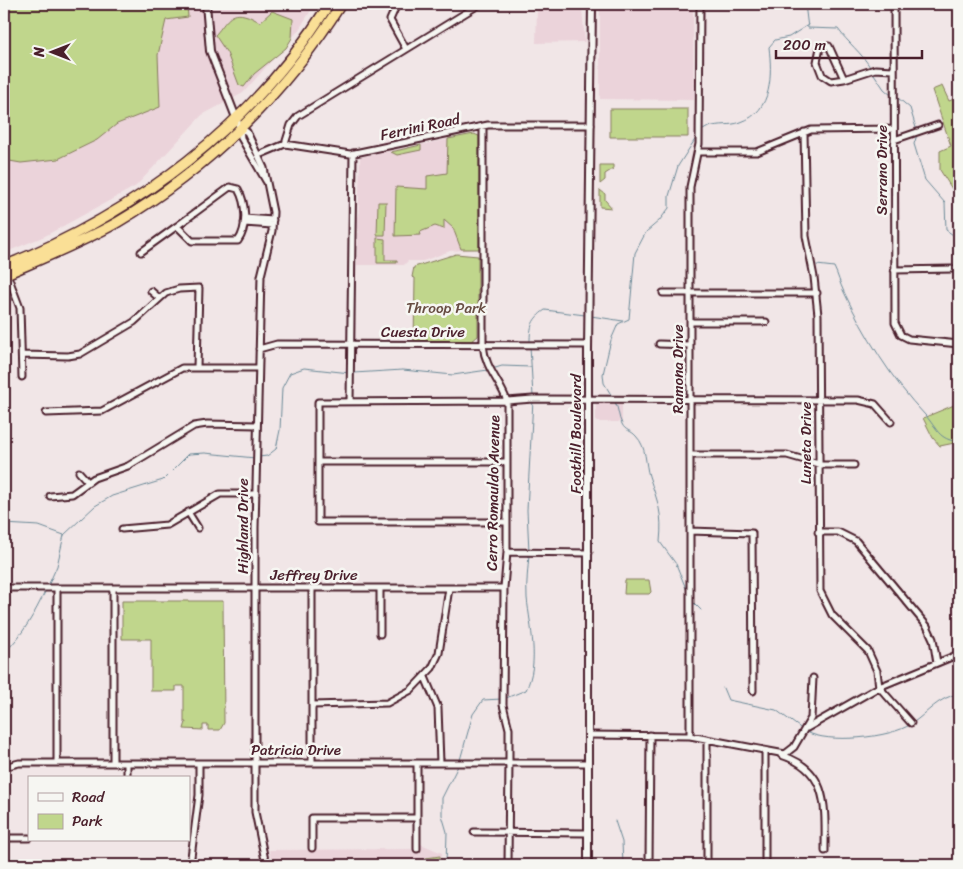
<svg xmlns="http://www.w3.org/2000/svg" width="963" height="869" font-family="Sriracha,sans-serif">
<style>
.built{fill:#ebd3da}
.green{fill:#c0d68c;stroke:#857a5c}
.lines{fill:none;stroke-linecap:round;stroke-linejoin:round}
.stream{stroke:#6b8997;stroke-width:1}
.minor-casing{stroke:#4a1f2b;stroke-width:9}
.tertiary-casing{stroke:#4a1f2b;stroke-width:10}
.trunk-casing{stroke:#4a1f2b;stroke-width:12}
.minor{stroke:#f6f6f2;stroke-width:5}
.tertiary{stroke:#f6f6f2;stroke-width:6}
.trunk{stroke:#fadf96;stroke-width:9}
.labels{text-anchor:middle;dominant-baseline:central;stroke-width:5;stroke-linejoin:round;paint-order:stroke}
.street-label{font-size:15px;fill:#4a1f2b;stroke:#f6f6f2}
.park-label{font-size:15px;fill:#684d43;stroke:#f6f6f2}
</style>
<rect width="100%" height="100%" fill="#f1e6e7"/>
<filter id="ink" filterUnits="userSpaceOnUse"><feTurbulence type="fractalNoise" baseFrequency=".02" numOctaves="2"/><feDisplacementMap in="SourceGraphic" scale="10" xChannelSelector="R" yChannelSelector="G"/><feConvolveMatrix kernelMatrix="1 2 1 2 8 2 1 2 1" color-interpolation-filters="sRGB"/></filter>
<g filter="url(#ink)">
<path class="built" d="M4 4H315L298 31 243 93 202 115 136 186 45 236 4 253Z
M600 4H693L694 100 600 99Z
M537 9H582L585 42 536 43Z
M474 134 479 136V249L450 251 423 261H408L404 265H357L360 157Z
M596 403H622V422H596Z
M421 844 442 853 440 865H272L269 850 417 849Z"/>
<path class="green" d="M4 4H187L188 17 166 20 158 55 160 107 117 124 97 140 58 159 21 163 4 160Z
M272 11 293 19 292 38 286 48 254 74 244 87 239 85 227 53 215 35C224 26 229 11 244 15 250 16 255 20 260 22Z
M942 86 949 101 959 97V200L940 170V151L951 146 932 90Z
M610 109H688V137H610Z
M474 134 479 136V249H461L453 228 444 220V229L435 226 420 232 421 235 395 236 396 187 427 189V176L447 173 448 139Z
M421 145V150L397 155 391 152Z
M600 165H613V169L605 174V180L600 184Z
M600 190 605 194V200L612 208 600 207Z
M378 202H386L385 235H377Z
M377 238 385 239V260H397V263H377Z
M456 254 478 256V336L471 342H414L415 278 412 277 414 267Z
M959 403V442L940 446 933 438 923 418Z
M625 580H649L651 592 649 594H624Z
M122 601H223L224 723 220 730H208V725H203V730L184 729 186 722H184V686H176V691H151V639H122Z
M440 856V865H421L426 858Z"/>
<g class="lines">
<path class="stream" d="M805 4 808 28 838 29C848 43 861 52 870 67
M874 74 884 89 892 96
M898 98 910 108 916 128
M703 130C714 122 729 127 741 122 773 111 772 74 769 47L775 40 789 37 808 25
M917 135 914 144 925 180 945 203 946 230 959 239
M817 265 834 267C838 275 840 284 844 292 865 336 891 379 925 415 938 429 937 439 959 442
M591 316 623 321
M530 342C530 326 532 319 545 310L585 315
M530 346 533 396
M492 369 502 366 531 367
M354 373 403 370 453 375 488 370
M613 398 604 383 603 374 611 340 618 324 629 319 635 253 646 232 659 221 669 208V196L678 166 696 138
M615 402C619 409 618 417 622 424 625 431 631 430 636 436 647 447 645 464 649 476 658 503 663 513 660 542L676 564 687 591
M259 457 267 456 276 449 280 430 282 388 290 373 304 368 350 373
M4 524 39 526 64 535
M529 551 527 510 533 400
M48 586 57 566 64 535 81 519 95 506 112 496 163 480 189 454 205 453 255 458
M692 601 701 610
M4 653C24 634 34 614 46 590
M723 688 728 700 776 710 803 730
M506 698 526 690C540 661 530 628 527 598 526 583 528 569 529 555
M807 732C827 744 891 738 911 724 928 713 938 697 959 694
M460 760 473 714 483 700 502 699
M615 821 622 842 623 865
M446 865 447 832 442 815V798L458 766"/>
<defs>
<path id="minor" d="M397 4 390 20 406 49
M894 4 895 323 901 335 909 339 959 344
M824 46H829L844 79 831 81 822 75 817 62 820 48Z
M844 79 875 69 893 70
M483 126V345C485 368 500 381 507 401V552L504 588 503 705 509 729V759L508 865
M240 128 247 132 264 168 273 212 272 231 261 276 255 528V812L266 865
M240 128 241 138 266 181
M804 132 806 236 814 277 818 315 820 591 832 615 868 651 877 671 879 687 911 723
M894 140 938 125
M285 144 291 125 298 116 480 4
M699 152H757L811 130 894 129
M259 155 285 144 350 154 488 125H591
M230 187 238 189C246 203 248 227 238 241H192L177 226Z
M245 218 273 220
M244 223 272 225
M141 252 177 226
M894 270 953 269
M6 271 20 308 22 377
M151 291 159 298
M663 293H817
M690 322H766
M659 344 690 345
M259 349 277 344 588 345
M22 355 68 356 80 354 134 322 166 293 179 289 199 288 197 367
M350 402 353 153
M46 413 102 411 182 368H258
M690 455H787L822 465H854
M318 462H507
M79 472 88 482
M50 496 72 494 94 478 128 466 194 426 207 424 257 425
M188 512 198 528
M507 522H318V402L507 401 533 399 858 400 875 404 891 422
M122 529 167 525 220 494H256
M690 531 752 533 753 691
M818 532H838L856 541 927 626 933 639 937 663
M507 552 589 553
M4 588H504
M380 588V634
M425 677 438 708 440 763
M312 705 387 703 411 690 432 668 439 653 449 588
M807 728 879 687 959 654
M588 735 690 736 785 754 794 747 811 718 813 678
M690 736V187L699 144 700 4
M781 755C830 770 825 809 825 851
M57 763V588
M113 763V588
M312 763V588
M4 767 19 763H588
M127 778V763
M474 832 588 833
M4 838H29
M312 848V818H417
M417 849V763
M190 865 199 795V763
M649 865 650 735
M707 865V739
M765 865V751"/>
<path id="tertiary" d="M206 4 210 51 240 128
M588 865V349L592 4"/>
<path id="trunk" d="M4 266C135 214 254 125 329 4
M4 275C43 258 81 243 118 222 208 169 285 93 341 4"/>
</defs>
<use href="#minor" class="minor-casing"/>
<use href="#tertiary" class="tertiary-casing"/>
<use href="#trunk" class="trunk-casing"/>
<use href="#minor" class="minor"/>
<use href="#tertiary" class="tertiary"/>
<use href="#trunk" class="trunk"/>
</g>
</g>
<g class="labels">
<g class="street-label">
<text transform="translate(420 127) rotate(-12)">Ferrini Road</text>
<text transform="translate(882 170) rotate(-90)">Serrano Drive</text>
<text x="423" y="332">Cuesta Drive</text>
<text transform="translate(678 369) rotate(-90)">Ramona Drive</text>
<text transform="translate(576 434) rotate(-90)">Foothill Boulevard</text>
<text transform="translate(806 443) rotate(-90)">Luneta Drive</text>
<text transform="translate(493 493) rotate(-89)">Cerro Romauldo Avenue</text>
<text transform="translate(243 526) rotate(-90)">Highland Drive</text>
<text x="314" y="575">Jeffrey Drive</text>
<text x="296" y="750">Patricia Drive</text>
</g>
<g class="park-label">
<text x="446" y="308">Throop Park</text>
</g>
</g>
<rect width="963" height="869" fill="none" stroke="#f6f6f2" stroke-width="20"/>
<rect x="10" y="10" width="943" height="849" fill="none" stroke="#4a1f2b" stroke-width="2" filter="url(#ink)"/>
<rect x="28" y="776" width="162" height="65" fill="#f6f6f2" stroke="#b1a0a2"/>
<rect x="38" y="793" width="25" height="8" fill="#f6f6f2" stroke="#b1a0a2"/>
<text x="72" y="802" font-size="15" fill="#4a1f2b">Road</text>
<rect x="38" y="814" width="25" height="15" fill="#c0d68c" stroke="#b1a0a2"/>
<text x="72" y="826" font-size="15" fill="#4a1f2b">Park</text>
<g transform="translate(52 52) rotate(270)" stroke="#f6f6f2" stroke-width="4" paint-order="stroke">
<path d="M0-4L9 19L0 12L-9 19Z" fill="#4a1f2b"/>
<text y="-8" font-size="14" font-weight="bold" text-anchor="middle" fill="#4a1f2b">N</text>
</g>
<path d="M776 50v8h146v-8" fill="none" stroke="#4a1f2b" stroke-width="2.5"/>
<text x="783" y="50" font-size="15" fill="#4a1f2b" stroke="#f6f6f2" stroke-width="4" paint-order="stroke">200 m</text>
</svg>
